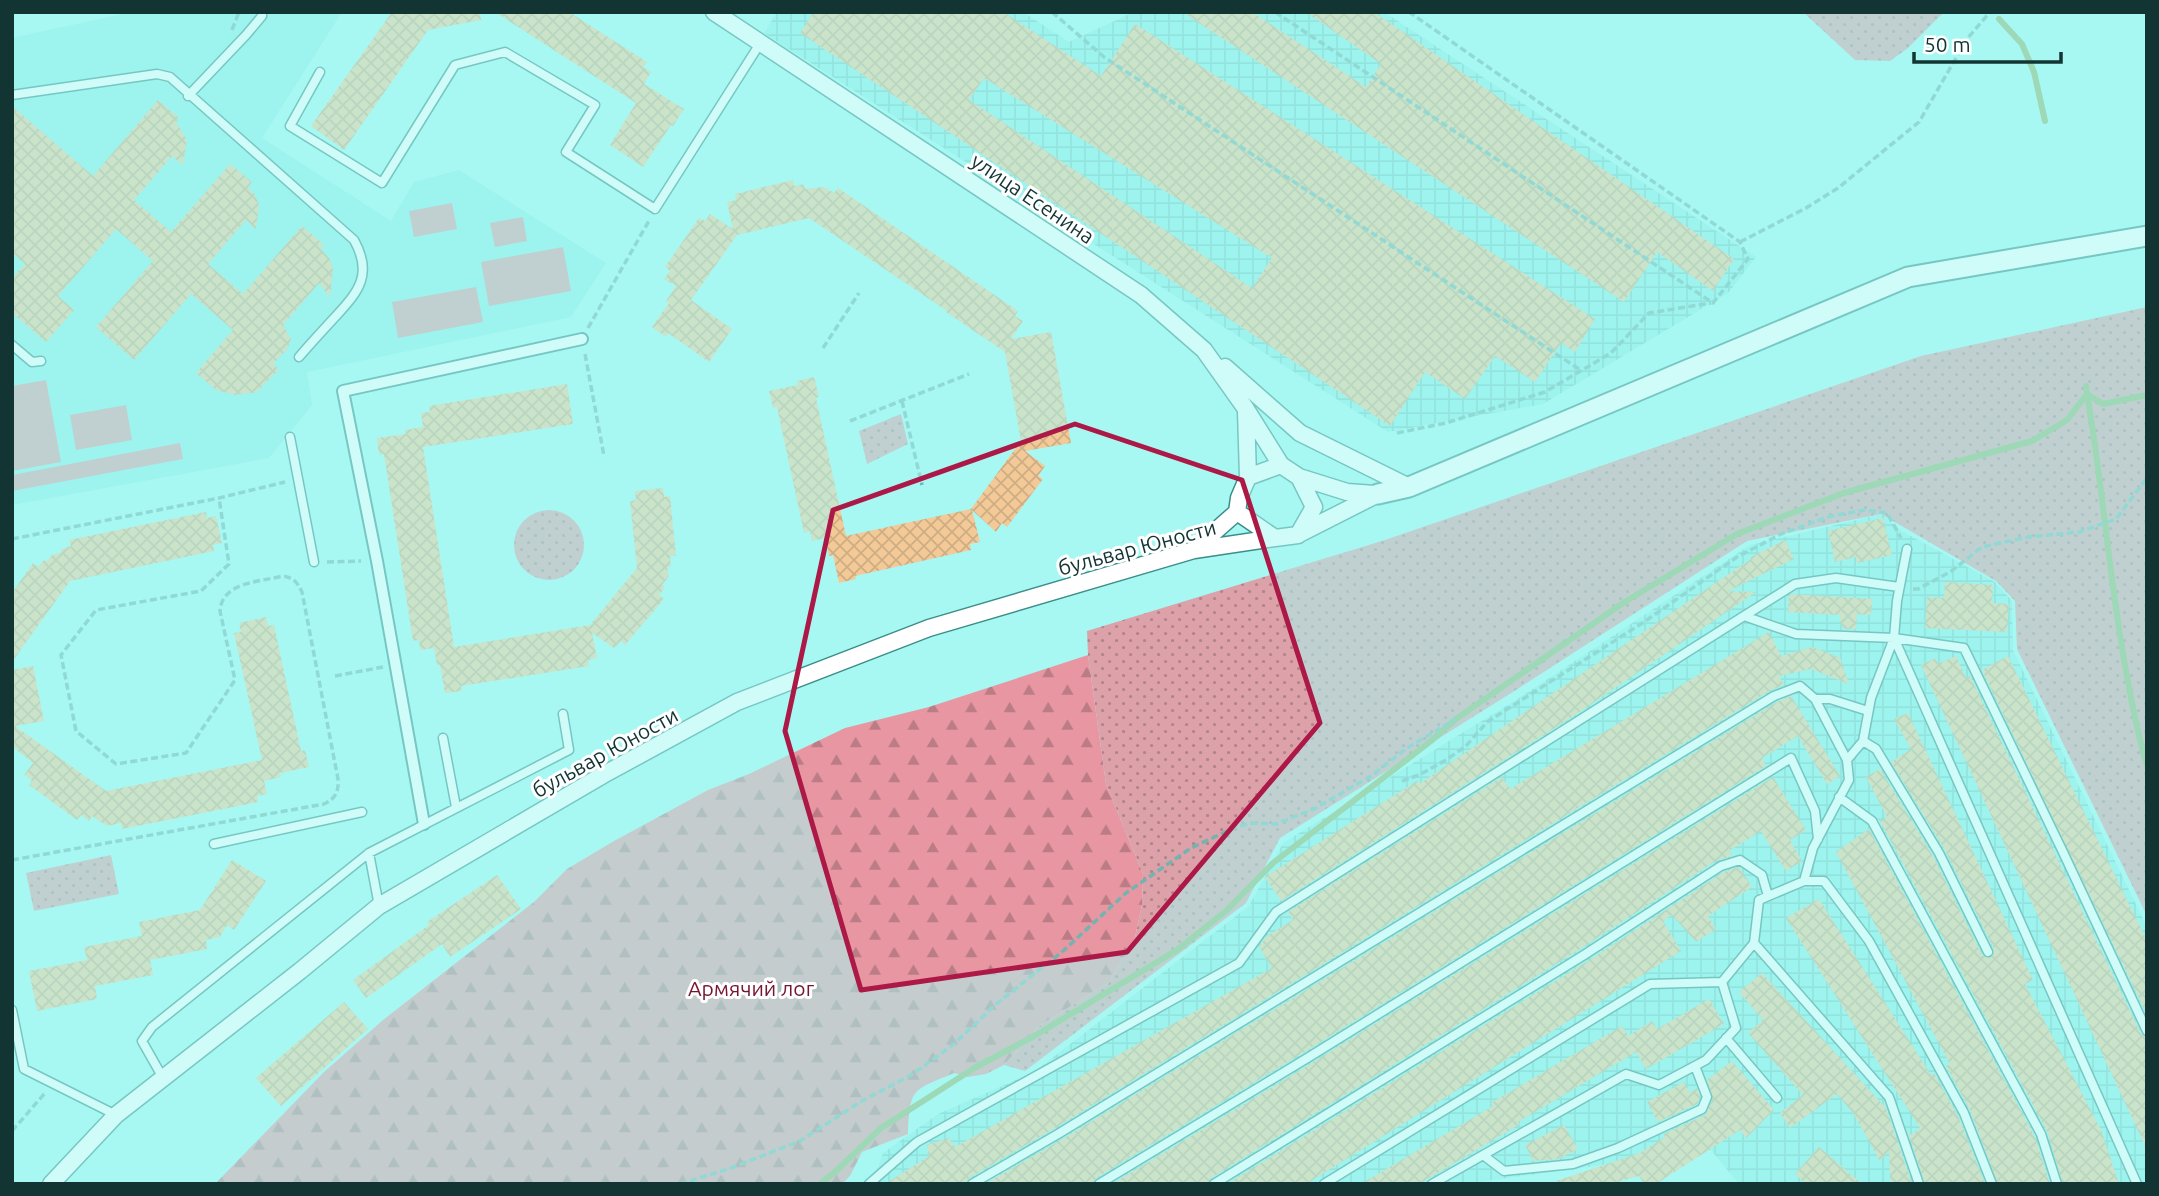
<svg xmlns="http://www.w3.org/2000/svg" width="2159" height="1196" font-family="Ubuntu,sans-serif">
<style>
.built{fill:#90ede7}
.industrial{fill:url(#industrial-grid)}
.grass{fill:url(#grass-dots)}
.forest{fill:url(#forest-firs)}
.garden{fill:#dda1a9}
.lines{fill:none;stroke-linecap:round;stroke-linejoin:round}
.stream{stroke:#90b26f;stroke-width:6}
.building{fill:url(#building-cross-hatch);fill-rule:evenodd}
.service-casing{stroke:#3b8d89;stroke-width:11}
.pedestrian-casing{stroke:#3b8d89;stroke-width:14}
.minor-casing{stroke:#3b8d89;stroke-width:19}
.tertiary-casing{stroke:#3b8d89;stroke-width:23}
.path{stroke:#73b4b0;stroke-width:3.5;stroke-dasharray:7 3.5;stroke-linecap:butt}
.service{stroke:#fff;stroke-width:8}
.pedestrian{stroke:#fff;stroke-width:10}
.minor{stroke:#fff;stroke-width:16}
.tertiary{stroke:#fff;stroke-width:19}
.marked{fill:none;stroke:#ac1946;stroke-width:5;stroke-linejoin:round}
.labels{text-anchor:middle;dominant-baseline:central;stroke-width:6;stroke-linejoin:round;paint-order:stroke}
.street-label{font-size:21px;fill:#123433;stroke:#fff}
.park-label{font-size:21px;fill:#761731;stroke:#fff}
</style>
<defs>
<pattern id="industrial-grid" width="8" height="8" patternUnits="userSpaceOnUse" patternTransform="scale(1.75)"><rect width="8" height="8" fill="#90ede7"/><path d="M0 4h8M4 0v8" fill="none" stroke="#7bccc7"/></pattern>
<pattern id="grass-dots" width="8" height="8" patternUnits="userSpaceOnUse" patternTransform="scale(1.75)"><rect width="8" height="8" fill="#dda1a9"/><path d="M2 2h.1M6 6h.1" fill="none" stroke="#b2848a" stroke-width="1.8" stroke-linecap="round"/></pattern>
<pattern id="forest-firs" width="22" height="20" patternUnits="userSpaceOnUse" patternTransform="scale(1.75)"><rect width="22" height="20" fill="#e897a2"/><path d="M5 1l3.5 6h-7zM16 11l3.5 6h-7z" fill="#bb7c85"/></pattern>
<pattern id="building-cross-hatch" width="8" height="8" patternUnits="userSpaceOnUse" patternTransform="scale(1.75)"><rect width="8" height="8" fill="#f3c998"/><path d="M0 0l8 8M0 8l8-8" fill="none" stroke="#cfad83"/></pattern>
</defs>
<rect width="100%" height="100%" fill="#a7f8f3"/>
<path class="built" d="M132 12H342L262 138 391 221 414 182 459 170 606 263 571 317 307 372 312 405 269 458 12 505V38Z"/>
<path class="industrial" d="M777 12H1023L1069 42 1134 12H1384L1756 257 1728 293 1543 404 1388 432 764 33Z
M1882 514 1900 530 1995 582 2012 601 2013 650 2147 927V1184H1739L1711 1150 1464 1184H872L883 1153 938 1114 1034 1072 1249 906 1283 843 1519 698 1750 545Z"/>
<path class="grass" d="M1803 12H1944L1908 48 1890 61 1855 60Z
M2147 307V916L2017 649 2015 601 1996 581 1881 514 1747 541 1516 690 1280 838 1246 903 1025 1071 1004 1065 1039 1026 1108 983 1134 942 1142 905 1143 874 1106 784 1088 655 1087 631 1385 540 1921 356Z
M901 414 908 444 867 464 859 431Z
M514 545a35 35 0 1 1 70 0a35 35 0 1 1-70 0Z
M111 855 119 894 34 911 26 873Z"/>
<path class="forest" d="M1088 655 1106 784 1143 874 1142 905 1134 942 1108 983 1039 1026 1004 1065 986 1074 968 1077 954 1073C912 1091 910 1087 908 1134L862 1152 850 1176 842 1184H215L324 1072 383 1020 534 902 567 869 614 841 708 790 749 774 845 728 929 707Z"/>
<path class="garden" d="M452 203 457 229 414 237 409 211Z
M523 217 527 241 495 247 490 223Z
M563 247 571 291 489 306 481 262Z
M476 287 483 322 398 338 392 302Z
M46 380 61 462 12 471V386Z
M126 405 132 440 76 450 70 415Z
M180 443 183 459 12 491V475Z"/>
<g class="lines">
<path class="stream" d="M1999 19 2022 44 2034 72 2045 121
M2087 394C2103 486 2109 579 2126 671 2132 703 2137 734 2147 765
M2087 394 2103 404 2147 395
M820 1184 836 1171 881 1128 976 1067 1036 1035 1177 950 1227 910 1273 863 1431 741 1456 719 1623 603 1737 534 1844 493 2032 441 2067 420 2087 394 2086 386"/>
</g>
<path class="building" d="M392 12H480L481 20 428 30 344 150 311 126Z
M495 12H569L647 62 643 67 651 72 644 84 684 109 673 126 671 125 643 167 610 145 636 103Z
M814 12H1003L1101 76 1135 24 1595 319 1575 352 1561 343 1535 382 1495 356 1465 399 1425 372 1390 426 800 33ZM984 78 1272 258 1252 288 969 100Z
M1182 12H1252L1366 87 1381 64 1306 12H1374L1734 259 1713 291 1657 252 1624 302Z
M158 100 179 118 176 122 187 140 183 165 172 156 134 200 171 232 230 164 252 182 248 187 255 195 259 205 256 229 246 220 208 264 243 294 302 226 324 245 321 249 329 258 333 268 330 297 319 283 283 325 291 339 287 349 273 364 279 369 257 392 235 395 216 390 196 373 233 330 191 294 134 360 96 327 153 261 116 229 58 296 74 310 46 342 12 313V278L25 264 12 253V106L93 176Z
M793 180 794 186 804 184 805 189 824 187 834 193 838 188 1018 311 1015 316 1023 321 1011 339 1051 332 1071 443 1025 451 1045 466 1038 476 1043 479 1007 527 1002 523 996 532 972 510 980 542 970 544 971 550 855 576 856 579 839 583 833 555 829 556 826 538 812 541 810 531 804 533 777 407 773 408 769 391 798 385 797 381 814 377 819 397 816 398 846 536 971 509 1021 441 1005 352 946 312 947 311 809 218 737 235 691 300 732 329 709 362 668 333 666 337 652 327 669 303 666 301 676 286 664 279 670 271 665 267 699 218 705 221 710 214 733 229 727 202 736 200 735 194Z
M567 384 573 424 423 447 454 647 590 625 637 568 630 501 636 500 635 491 663 488 664 497 670 496 676 556H670L671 567H667L669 576 662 585 665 587 659 595 664 599 625 645 621 641 614 648 592 633 597 658 588 660 589 666 461 686 462 691 445 693 440 665H437L434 648 420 650 419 640 413 641 384 454 379 455 377 438 406 434 405 430 423 427 421 413 430 412 429 406Z
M206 512 207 518 216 516 222 543 213 545 214 551 70 581 12 662V593L33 563 38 567 44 560 47 561 52 555 62 552 61 549 71 546 69 540Z
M1883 518 1892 555 1857 563 1856 557 1835 562 1828 531Z
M1785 540 1794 559 1728 591 1756 592 1572 717 1281 901 1265 877 1417 781 1419 784 1751 559V557Z
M1945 582 1993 585 1992 603 2009 604 2007 632 1925 628 1927 597 1944 598Z
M1791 594 1872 599 1871 615 1857 614 1856 629H1844L1840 621V615L1788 612 1789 596Z
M266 617 268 626 274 625 301 751 305 750 309 767 280 773 281 777 264 781 267 794 257 796 258 802 122 829 121 823 107 826 92 816 89 821 81 815 77 820 29 785 32 780 24 775 33 763 12 746V670L33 666 44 721 15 726 106 791 262 760 234 633 241 632 239 623Z
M1769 632 1781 656 1812 647 1840 658 1849 684 1811 669 1779 676 1784 685 1771 690 1055 1128 969 1178 966 1184H885L929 1156 927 1145 949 1138 955 1147 1272 968 1259 947 1267 936 1293 920 1288 912 1502 777 1510 789Z
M1956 656 1966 678 1970 676 2141 1034 2147 1037V1150L1921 665 1936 658 1938 664Z
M2008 656 2147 941V1015L1982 670Z
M1791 696 1840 776 1827 784 1798 736 1762 758 1766 766 1306 1051 1096 1178 1093 1184H985L1061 1140 1777 702Z
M1908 713 2033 980 2025 984 2101 1130 2119 1184H2063L2047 1131 1880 821 1887 817 1866 777 1880 769 1933 856 1982 955 1987 958 1991 957 1994 953V949L1945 850 1891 762 1911 749 1894 719Z
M1773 777 1806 830 1790 840 1802 861 1786 871 1761 831 1729 851 1732 856 1717 860 1580 949 1211 1178 1208 1184H1112L1312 1063Z
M1869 829 2035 1137 2050 1184H1998L1970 1110 1946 1066 1950 1064 1836 852Z
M232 860 266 881 234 930 227 925 220 937 206 940 207 949 150 960 153 975 95 986 97 999 37 1011 29 971 87 960 84 947 142 936 139 922 200 910Z
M1739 867 1752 887 1708 916 1716 929 1696 942 1672 915 1663 921 1681 951 1306 1184H1227L1588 961 1724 872Z
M497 875 521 909 450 957 442 944 366 998 353 980 429 925 427 922Z
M1819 899 1931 1075 1934 1073 1958 1116 1985 1184H1925L1908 1132 1911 1135 1920 1128 1786 918Z
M1762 973 1886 1108 1912 1184H1893L1890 1178 1889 1151 1880 1161 1853 1113 1837 1094 1790 1128 1780 1113 1803 1095 1748 1033 1763 1020 1739 992Z
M1709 999 1724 1024 1646 1069 1636 1052 1518 1122 1520 1124 1419 1184H1361L1493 1106 1491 1103 1622 1026 1628 1036 1652 1021 1657 1029Z
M344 1002 368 1029 281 1106 256 1078Z
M1732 1061 1774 1110 1746 1138 1740 1130 1656 1184H1644L1639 1176 1610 1184H1556V1181L1640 1153 1665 1137 1664 1134 1705 1115 1713 1099 1707 1080Z
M1684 1082 1690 1093 1697 1088 1700 1097 1697 1104 1658 1122 1647 1102Z
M1564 1125 1578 1149 1558 1159 1533 1161 1525 1145Z
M1819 1147 1862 1184H1806L1795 1174Z"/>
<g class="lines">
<defs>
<path id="service" d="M320 72 290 126 382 183 455 65 505 52 595 105 566 152 655 209 761 42
M12 95 157 74 170 77 354 240C373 274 359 291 336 316 323 330 311 343 299 357
M188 96 246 35 262 16V12
M12 345 32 362 41 361
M290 437 314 562
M1744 616 1795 584 1836 578 1899 587
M1894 638 1964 648 2062 850 2147 1031
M1815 699H1830L1868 711
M443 738 456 807
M1863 741 1876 749 1939 853 1988 952
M1839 797 1872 821 2041 1134 2057 1184
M214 844 362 812
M369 853 379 906
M1804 881H1824L1869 941 1964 1113 1992 1184
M1754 943 1889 1097 1919 1184
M12 1010 24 1069 116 1115
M1726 1038 1777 1098
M163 1078 142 1041 152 1027 369 853 569 750 563 714
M1483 1155 1504 1171 1573 1164 1618 1148 1702 1109 1707 1097 1695 1066
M869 1184 917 1142 1239 963 1276 912 1744 616 1796 634 1894 638 2137 1184
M972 1184 1058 1134 1774 696 1800 686 1815 699 1847 760
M1099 1184 1309 1057 1791 758 1815 811 1818 839
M1214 1184 1584 955 1721 866 1740 860 1762 875 1768 896
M1324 1184 1650 984 1722 982
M1432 1184 1626 1074 1659 1085 1706 1060 1736 1028 1722 982 1754 943 1759 900 1804 881 1813 848 1849 780 1847 760 1863 741 1871 698 1894 638 1897 601 1907 549"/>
<path id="pedestrian" d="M424 824 377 561 343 391 582 339"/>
<path id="minor" d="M714 12 1141 295 1204 350 1246 409 1281 465
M1225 367 1300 433 1409 487
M1246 411 1248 477
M1281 465 1299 477 1314 507 1298 535 1275 538 1237 512 1239 498 1248 477Z
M1299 477 1347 492 1375 494
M1299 534 1378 494
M1194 550 1237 512
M51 1184 116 1115 300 971 379 906 603 775 737 702 929 628 1194 550 1275 538"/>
<path id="tertiary" d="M1378 494 1409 487 1908 277 2147 236"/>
</defs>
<use href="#service" class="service-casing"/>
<use href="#pedestrian" class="pedestrian-casing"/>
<use href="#minor" class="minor-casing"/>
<use href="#tertiary" class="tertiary-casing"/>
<path class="path" d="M1052 12 1104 57 1582 371
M1275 12 1713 303 1748 259 1740 242 1409 12
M232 30 239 12
M1740 242 1806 208 1838 188 1919 122 1967 39 1990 12
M588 328 650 219
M823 348 859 293
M585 354 604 456
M902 401 922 485
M850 421 969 374
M1397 433 1446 423 1545 392 1611 353 1649 313 1711 303
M12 539 219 498 285 482
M327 562 361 561
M1913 589H1918L1950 572 1982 547 2028 537 2079 532 2116 519 2147 478
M335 676 383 667
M1402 781 1419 775 1446 760 1466 746 1487 722 1644 622 1737 557 1781 534 1831 516 1865 510 1887 513 1901 538
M12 860 324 804C335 799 339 792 338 779L302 592C297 582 294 578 283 576 259 582 222 582 220 611L235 680 186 753 116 764 76 731 61 655 96 610 201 591 229 564 219 498
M12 1131 45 1093
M680 1184 731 1168 800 1141 860 1102 913 1074 954 1044 995 1005 1063 951 1126 893 1191 848 1236 827 1252 823 1276 824 1314 809 1371 776 1407 748 1456 719"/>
<use href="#service" class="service"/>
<use href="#pedestrian" class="pedestrian"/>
<use href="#minor" class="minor"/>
<use href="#tertiary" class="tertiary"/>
</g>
<path d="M0 0H2159V1196H0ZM1075 424 1242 480 1320 723 1127 952 861 990 785 731 833 510Z" fill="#a7f8f3" fill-opacity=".55" fill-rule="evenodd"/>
<path class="marked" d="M1075 424 1242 480 1320 723 1127 952 861 990 785 731 833 510Z"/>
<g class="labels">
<g class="street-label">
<text transform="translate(1033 198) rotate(34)">улица Есенина</text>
<text transform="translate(1137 547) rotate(-15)">бульвар Юности</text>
<text transform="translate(605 752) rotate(-29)">бульвар Юности</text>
</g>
<g class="park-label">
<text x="751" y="988">Армячий лог</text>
</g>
</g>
<rect width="2159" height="1196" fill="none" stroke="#123433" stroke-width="28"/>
<path d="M1914 52v10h147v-10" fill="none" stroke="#123433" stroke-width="3.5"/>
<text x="1924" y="52" font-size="21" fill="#123433" stroke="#ffffff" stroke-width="5" paint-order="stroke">50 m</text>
</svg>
